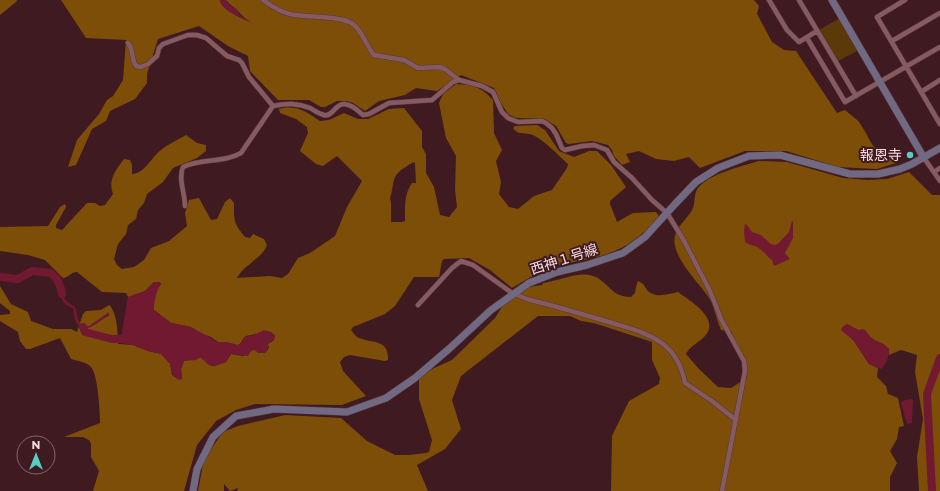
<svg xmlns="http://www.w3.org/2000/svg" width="940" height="491" font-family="Montserrat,'Noto Sans JP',sans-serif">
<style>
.green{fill:#5b3909}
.forest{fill:#7d4e08;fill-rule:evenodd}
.water{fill:#721932}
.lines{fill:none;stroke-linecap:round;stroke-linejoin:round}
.river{stroke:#721932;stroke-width:8}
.street-casing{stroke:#56373e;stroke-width:5.5}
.secondary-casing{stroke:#56373e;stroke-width:8}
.street{stroke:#865a61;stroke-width:4.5}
.secondary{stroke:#716881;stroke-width:7}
.poi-dot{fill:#55cec6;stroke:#3f1a21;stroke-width:1.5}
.labels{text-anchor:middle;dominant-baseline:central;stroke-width:4;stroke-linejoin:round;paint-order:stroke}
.poi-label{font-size:14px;fill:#f5dbde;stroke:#3f1a21;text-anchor:end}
.street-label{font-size:14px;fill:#f5dbde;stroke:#3f1a21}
</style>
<rect width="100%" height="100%" fill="#3f1a21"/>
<path class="green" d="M842 17 861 49 836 62 817 31Z"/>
<path class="forest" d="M0 0H17L16 2 0 15Z
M61 0H220C221 10 240 16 249 21 243 17 241 14 236 9 233 6 229 4 226 0H754L759 6 757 14 772 42 784 50 796 51 837 113 845 110C850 115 858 119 861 125 871 139 872 155 893 155L896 163 877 169 838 167 786 151H745L700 168 689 157 674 161 656 159 639 151 626 154 630 162 622 165 614 156 612 150 608 145 592 141 569 144 566 143 556 126 545 119 516 118 508 114 501 103 494 88 461 75 437 91 416 88 405 95 379 101 365 111 353 103 347 101H337L325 107H321L309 100H278L250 71 248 56 228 46 199 26 158 39 147 74V83L135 99 110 111 106 121 92 129 76 165 68 167 77 140 99 114 107 100 113 96 123 80 126 40 86 38Z
M456 84C474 85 481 87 493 100L494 133 502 150 496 161 501 182 499 194 509 207 518 209 534 196 552 190 567 168 568 164C557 154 546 142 533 135 526 132 518 136 513 128L515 126 537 125 545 130 559 151 574 157 589 151H597L611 165 626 187 610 201V204L617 222 633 213 656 212 658 215 659 218C648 229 635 241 621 248 600 259 578 260 556 266 540 271 527 279 512 288L490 270 469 258 444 259 442 261 439 277H414L395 306 385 314 353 327 351 330C353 332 355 336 357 337 371 344 389 338 388 360L385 361 350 355 344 357 340 362 343 371 366 396 342 405 255 404 236 410 216 421 197 445 184 491H93L99 471 91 457V444L89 440 83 437H64L100 423C100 413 98 375 91 367 87 362 77 361 71 359L60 338 30 349H26L20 341 18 332 0 321V315L10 314V311L0 303V286L11 304 28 312 31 321 53 329H71L77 332 83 314 86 311 101 310 109 305C117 311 118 334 118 344L133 345 148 351 161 354 170 363 172 375 182 379 181 369 184 361 202 357 209 365 214 366 226 362 231 354 243 356 253 350 269 348 268 344 274 340 271 332H267L246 336 240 344 237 345 226 342H218L211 337 202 334 191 327 171 323 154 310 153 303 157 289 161 284 154 282 145 291 128 297 126 293 102 292 77 272C71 272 69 277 63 278L45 260 28 255 0 251V227L48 226 60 207 65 204 66 207 56 225V228L62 230 87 203H95L100 206 105 205 113 194C108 180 115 171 124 159L130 160 132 165V174C146 173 151 157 161 150 168 144 178 140 186 135L197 143 206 145V151L197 158 173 168 163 182 147 194 144 203 138 210 136 219 128 225 126 234 118 244 114 259 117 265 122 269 134 267 144 260 151 248 169 241 187 226 185 213 189 200 199 198 211 220 217 219 225 202 230 198 234 203C234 220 233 223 245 237L250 238 253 234 264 239 267 245C262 259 244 264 237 278L270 276 282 278 288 274 298 258 310 253 335 236 347 207 362 181 337 156 323 166 316 164 300 151 308 133 307 127 296 119 280 113 279 109C296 104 307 112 320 121L329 120 344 113 358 119H368L389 109 404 108 422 131V147L426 154V173L434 187 440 215 449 217 457 207 455 190 456 156 446 138 439 103 443 94ZM413 162 415 163 416 183H412C404 194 405 208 405 221L402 222H391V203L390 198C393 191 392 180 397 174 401 169 408 166 413 162Z
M759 161 787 162 843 178 868 180 887 179 909 172 932 195H940V491H919L917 457 923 419 915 372 917 355 901 350 889 355V349C881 342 871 341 866 331L858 330 847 324 849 336 854 341 869 364 878 368 877 377 886 386 888 394 898 398 904 426 899 427 897 439 890 451 897 463 890 477V491H611L612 436 629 401 659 384 660 378 652 360V342L594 323 581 321 570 316H538L461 376 452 400 461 429 445 449 417 465 428 491H237L238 488 230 491 224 484V491H198L204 459 223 432 238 426 285 415 341 418 367 441 395 455H409L426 453 429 452 432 440 419 399V379L432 369 452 360 495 318 505 302 521 293 529 287 542 285 543 283C556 281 578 272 590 275 608 279 609 297 631 297L635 293 636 287 638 281C644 284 644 285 647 290 655 299 668 294 678 292 690 301 722 319 704 337 698 343 690 346 686 354L699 369 718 387 731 388 747 378 746 365 731 331 721 330C717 321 715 310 711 301 701 284 670 257 675 236 677 225 689 218 693 208 695 202 694 193 698 188 709 174 742 166 759 161Z"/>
<path class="water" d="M220 0H226L231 6 235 8 241 16 251 22 247 21C239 17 221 10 220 0Z
M792 221 793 222V238L785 253 790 259 774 266 772 260C767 257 765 252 760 249 756 245 750 246 745 242L744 230 745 224 747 225 752 232 761 235 771 244 775 245 778 244 789 232Z
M155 282H160L161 284C156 292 154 301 154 310L171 323 191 327 218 342H226L237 345 240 344 244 337 254 335 264 330 271 332 275 335V338L268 344V350L265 353H258L255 350 251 351 248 356 231 354 226 362 214 366 209 365 200 357 196 360 184 361 181 369 182 379 179 380 173 376 170 364 161 354 148 351 133 345 120 343 128 297 145 291Z
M61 284C66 300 60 297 75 307 78 316 77 328 89 326L109 312V316C100 319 84 338 77 323 74 319 74 313 73 308 58 302 63 297 58 285Z
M847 324 858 330 864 329 872 339 884 344 889 349C889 357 887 363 881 369L869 364 854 341 841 330 842 327Z
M911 399 913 400 912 423 907 424 901 403 902 401Z"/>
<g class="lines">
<path class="river" d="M0 277 18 279 32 271 51 273 57 279 61 289 62 294
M83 327 85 332 112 339H131
M932 491 927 394 940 358"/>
<defs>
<path id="street" d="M263 0C271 6 280 12 290 14 307 18 339 15 353 24 361 29 367 47 374 55L404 60 418 68 439 67 445 69 459 80 482 86 493 92 502 112 508 118 518 122 542 121 546 123 552 128 556 134 562 148 565 150 582 146 594 145 607 150 614 162 632 178 652 200 667 213 683 239 710 291 721 319 744 361 745 371 722 491
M769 0 787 30 799 42 817 31
M799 0 856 96
M905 0 877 17 940 124
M807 38 845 102 940 47
M892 41 940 13
M128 43C134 50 131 59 136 66L141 67 148 64 157 56 159 48 163 44 188 35H197L206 38 227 56 239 60 242 63 249 77 273 106
M921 92 940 80
M924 158 940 181
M934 172 940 168
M185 206C185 193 178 179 183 167 201 158 224 163 241 153L273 106C287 103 297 103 310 108 314 110 319 114 324 115 337 118 335 89 363 115L369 114 389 103 432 100 453 82 459 80
M418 305 452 268 461 261 473 265 512 293 527 299C555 306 582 314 609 322 628 328 647 332 663 344 676 354 682 367 685 383L712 401 736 420"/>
<path id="secondary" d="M832 0 924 158
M193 491 197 469 213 437 236 416 274 409 347 412 386 398 415 378 450 348 491 310 529 283 557 272 587 265 623 253 645 237 675 204 696 182 718 168 749 156 780 155 850 174H878L900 169 912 164 940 148"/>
</defs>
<use href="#street" class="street-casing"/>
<use href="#secondary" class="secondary-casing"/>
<use href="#street" class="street"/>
<use href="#secondary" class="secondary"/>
</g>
<circle class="poi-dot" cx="910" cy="155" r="4"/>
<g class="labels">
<g class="poi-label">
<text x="902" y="155">報恩寺</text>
</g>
<g class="street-label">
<text transform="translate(564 259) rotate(-18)">西神１号線</text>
</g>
</g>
<g transform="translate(36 455)"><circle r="19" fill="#3f1a21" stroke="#88676d"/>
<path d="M0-3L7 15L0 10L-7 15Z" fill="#55cec6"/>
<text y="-6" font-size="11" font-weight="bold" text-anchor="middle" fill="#f5dbde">N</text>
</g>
</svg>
